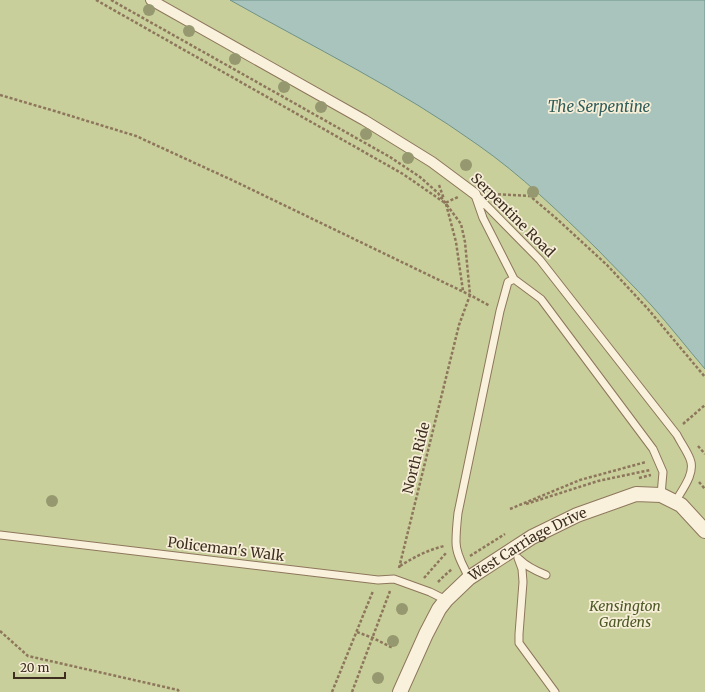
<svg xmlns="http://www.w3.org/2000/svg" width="705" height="692" font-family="Merriweather,serif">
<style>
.green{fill:#c9cf9b}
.water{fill:#a9c4bc;stroke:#6f938a}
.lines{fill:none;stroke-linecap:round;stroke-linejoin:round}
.service-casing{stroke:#8d765c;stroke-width:9}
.pedestrian-casing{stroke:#8d765c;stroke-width:12}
.minor-casing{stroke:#8d765c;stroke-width:16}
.path{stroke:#8d765c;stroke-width:2.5;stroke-dasharray:3 2;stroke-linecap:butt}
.service{stroke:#faf1dc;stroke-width:7}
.pedestrian{stroke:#faf1dc;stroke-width:10}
.minor{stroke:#faf1dc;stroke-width:14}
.tree{fill:#96986f}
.labels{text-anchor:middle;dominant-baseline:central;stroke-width:3.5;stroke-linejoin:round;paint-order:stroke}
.street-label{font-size:14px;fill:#3d2e20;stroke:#f7eed8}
.park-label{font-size:14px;font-style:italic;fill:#4d5a26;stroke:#f7eed8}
.water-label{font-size:15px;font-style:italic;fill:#2f5d5a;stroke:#f7eed8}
</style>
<rect width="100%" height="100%" fill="#f0e4c8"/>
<path class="green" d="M0 0H705V692H0Z"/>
<path class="water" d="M230 0H705V369C687 348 670 326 652 306 634 286 615 268 597 249 559 212 521 175 478 145 400 89 313 47 230 0Z"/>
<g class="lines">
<defs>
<path id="service" d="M475 194 540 260 677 435C681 443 687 451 690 459 696 473 682 490 675 502
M475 195 483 218 514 279 541 299 653 449 663 472 661 495
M0 535 353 577 378 580 394 579 430 592 446 600
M518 558 522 569 523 582 519 634V643L555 692
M519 559C527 567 536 571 546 575
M469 578C464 567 456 555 456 542 456 532 457 522 458 513L500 311 508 282 514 279"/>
<path id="pedestrian" d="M151 0 364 120 432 162 475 194"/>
<g id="minor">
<path id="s1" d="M400 692 426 634 439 609 446 600 469 578 532 537 577 515 636 494 661 495 681 505 705 531"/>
</g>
</defs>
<use href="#service" class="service-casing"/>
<use href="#pedestrian" class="pedestrian-casing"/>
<use href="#minor" class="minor-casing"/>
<path class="path" d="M96 0 403 174 445 203 458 197
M111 0 390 157 420 177 438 193 461 224 465 242 470 295 459 325 399 568
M0 95 58 112 136 136 234 181 470 295 490 306
M439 185 444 199
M493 194 530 196 557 219 607 265 648 309 705 377
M446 204 456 242 463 291
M515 216 520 219 525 225
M683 424 705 405
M698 446 705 454
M639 478 651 475
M699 482 705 489
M526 504 598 481 650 470
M510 509 580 480 646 462
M470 556 505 534
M400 566C414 557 428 550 444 546
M424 578 446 553
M438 582 444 576 452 569
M0 631 28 656 178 690 179 692
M357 632 373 638 393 648
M332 692 373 591
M352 692 390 591"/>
<use href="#service" class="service"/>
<use href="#pedestrian" class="pedestrian"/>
<use href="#minor" class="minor"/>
</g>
<g class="tree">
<circle cx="149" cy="10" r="6"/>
<circle cx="189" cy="31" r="6"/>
<circle cx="235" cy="59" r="6"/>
<circle cx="284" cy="87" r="6"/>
<circle cx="321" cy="107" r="6"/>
<circle cx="366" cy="134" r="6"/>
<circle cx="408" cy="158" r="6"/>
<circle cx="466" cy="165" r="6"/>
<circle cx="533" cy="192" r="6"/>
<circle cx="52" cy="501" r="6"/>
<circle cx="402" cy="609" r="6"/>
<circle cx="393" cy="641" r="6"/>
<circle cx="378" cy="678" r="6"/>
</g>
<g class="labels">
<g class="street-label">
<text transform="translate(513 215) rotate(45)">Serpentine Road</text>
<text transform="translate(416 458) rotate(-76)">North Ride</text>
<text stroke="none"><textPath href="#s1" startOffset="203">West Carriage Drive</textPath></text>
<text transform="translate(226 549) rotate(7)">Policeman's Walk</text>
</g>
<g class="park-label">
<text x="625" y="606">Kensington<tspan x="625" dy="16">Gardens</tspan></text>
</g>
<g class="water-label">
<text x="599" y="106">The Serpentine</text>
</g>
</g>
<path d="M14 672v6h51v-6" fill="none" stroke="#3d2e20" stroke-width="2"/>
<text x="20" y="672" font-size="12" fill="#3d2e20" stroke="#f7eed8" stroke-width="3" paint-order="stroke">20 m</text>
</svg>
